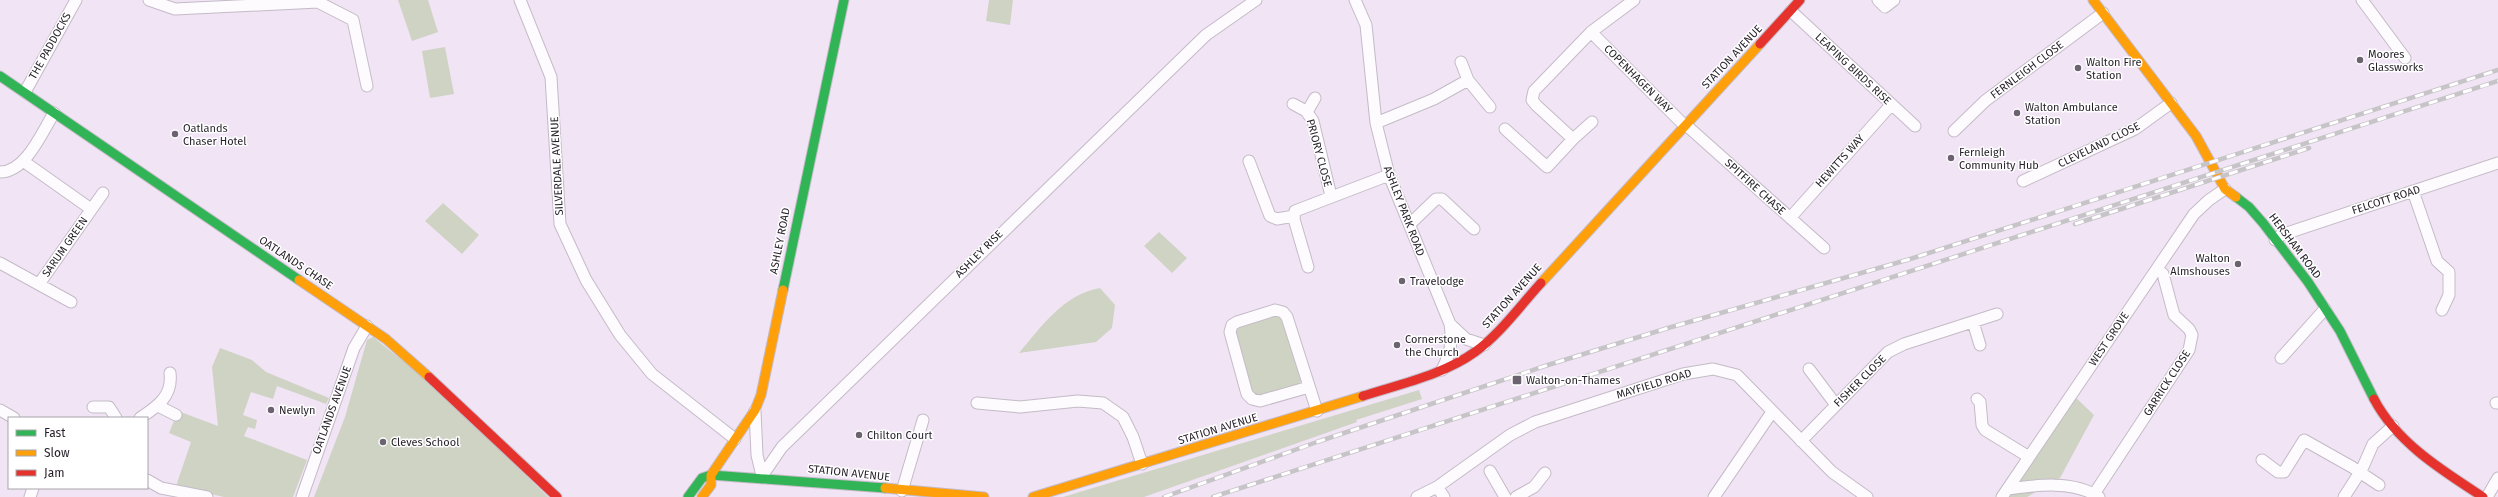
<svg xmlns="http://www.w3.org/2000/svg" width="2498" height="497" font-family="'Fira Sans',sans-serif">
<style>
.green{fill:#cfd3c4}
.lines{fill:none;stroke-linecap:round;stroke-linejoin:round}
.street-casing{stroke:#c4bbc7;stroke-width:13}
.fast-casing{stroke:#c4bbc7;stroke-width:11}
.slow-casing{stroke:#c4bbc7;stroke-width:11}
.jam-casing{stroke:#c4bbc7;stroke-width:11}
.street{stroke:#fdfbfe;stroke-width:11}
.fast{stroke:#30b455;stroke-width:9}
.slow{stroke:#ff9f0a;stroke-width:9}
.jam{stroke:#e5322d;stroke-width:9}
.rail-casing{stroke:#c7c4c8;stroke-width:4.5}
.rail{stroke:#fff;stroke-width:3;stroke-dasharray:9;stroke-linecap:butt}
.poi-dot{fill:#6c6370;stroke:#fff;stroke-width:1.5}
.labels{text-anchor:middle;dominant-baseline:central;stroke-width:3;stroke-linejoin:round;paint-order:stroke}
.street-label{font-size:11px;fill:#251e28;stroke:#fff}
.poi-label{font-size:11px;fill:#251e28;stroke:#fff;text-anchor:start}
</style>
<rect width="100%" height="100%" fill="#f0e4f5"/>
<path class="green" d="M398 0H428L438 32 412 41Z
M989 0H1013L1010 25 986 21Z
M445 47 454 94 430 98 422 51Z
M443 203 479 235 462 254 425 221Z
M1159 232 1187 258 1172 273 1144 246Z
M1100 288 1115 305 1112 328 1096 342 1019 353C1041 327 1064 294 1100 288Z
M1277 313 1282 315 1302 380 1298 385 1260 398 1252 395 1233 328Z
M373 337 444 394 548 497H314L345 417 367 340Z
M220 348 252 360 266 372 329 398 326 404 277 386 273 399 251 392 243 415 257 420 255 429 248 427 244 436 307 460 293 497H224L176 486 191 442 169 433 178 411 218 426 212 367Z
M1419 390 1422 399 1356 420 1357 422 1144 497H1063Z
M2073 395 2094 415 2060 478 2027 497H2006Z"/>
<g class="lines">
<defs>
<path id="street" d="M149 0 175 9 318 2 353 20 367 86
M520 0 551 77 560 224 586 280 620 335 652 374 735 439
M1355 0 1366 25 1376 123 1389 175 1450 324C1453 342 1450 354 1442 370
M1878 0 1885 7 1894 0
M2362 0 2405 58
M1791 11 1915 126
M1591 32 1685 126
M1461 62 1468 80 1490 107
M25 92 76 0
M1293 104 1306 111 1313 121 1331 196
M1307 112 1315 98
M1376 123 1434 99 1468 80
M1686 125 1824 248
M1505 129 1547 167 1573 139 1536 105 1532 100 1534 91 1591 32 1634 0
M1954 131 1985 101 2103 13
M1573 139 1592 122
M23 161 91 209
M1249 161 1270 216 1277 219 1294 216
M0 172C26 172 42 132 54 113
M2023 181 2135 129 2171 103
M2413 191 2437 261 2449 272V295L2442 310
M1790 218 1891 105
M1410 224 1436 199H1442L1474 229
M2275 240 2281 235 2498 163
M0 263 71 302
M1308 267 1294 219 1295 211 1389 175
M39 284 103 193
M1973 322 1980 345
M1450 324 1466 339 1484 345
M2281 358 2325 309
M1809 369 1836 405
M1309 387 1260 401 1252 399 1247 394 1230 332 1232 325 1237 322 1275 310 1283 312 1287 317 1317 411
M1977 399 1980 402 1982 425 1985 430 2029 457
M977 403 1020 407 1078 401 1103 403 1123 417 1133 437 1142 464
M2496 403H2498
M158 406 176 415
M93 407H109L116 418
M0 410 14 418
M755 411 757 455 762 476
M140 418C157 407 173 396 170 373
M1801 441 1888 352 1904 344 1997 314
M2262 460 2278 472H2284L2304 440 2352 467 2379 485
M1490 471 1505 497
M762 476 782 447 1206 35 1256 0
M147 480 161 488 207 497
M1437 487 1444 497
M2008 489C2037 485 2073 480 2099 497
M902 491 923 420
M2094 494 2189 350 2192 335 2189 329 2174 315 2163 274 2157 269
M30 497 33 488
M302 497 354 348 367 326
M1417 497 1437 487 1510 435 1535 422 1683 374 1713 369 1737 375 1832 472 1867 497
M1516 497 1534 487 1545 473
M1714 497 1772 412
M2002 497 2194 214 2209 200 2225 189
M2344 497 2362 469 2373 444 2393 426
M2487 497 2498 478"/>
<path id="fast" d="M0 76 299 280
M2236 197 2249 207 2263 223 2308 282 2340 331 2374 399
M783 290 844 0
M688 497 702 478 711 475 885 488"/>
<path id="slow" d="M2093 0 2196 136 2225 189 2236 197
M299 280 386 339 429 377
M1541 283 1760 44
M885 488 984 497
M702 497 711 485V475L755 410 761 395 783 290
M1033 497 1363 396"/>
<path id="jam" d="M1760 44 1800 0
M429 377 557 497
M1363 396C1400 384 1443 375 1475 352 1500 334 1520 306 1541 283
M2374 399C2397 443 2443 471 2483 497"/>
</defs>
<use href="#street" class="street-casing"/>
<use href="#fast" class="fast-casing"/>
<use href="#slow" class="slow-casing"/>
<use href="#jam" class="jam-casing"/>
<use href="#street" class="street"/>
<use href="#fast" class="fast"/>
<use href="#slow" class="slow"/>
<use href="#jam" class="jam"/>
<defs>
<path id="rail" d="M2075 224 2309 148
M1164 497 1317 442 1548 365 1668 328 1907 260 2498 70
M1213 497 2498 81"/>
</defs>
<use href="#rail" class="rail-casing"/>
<use href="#rail" class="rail"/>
</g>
<g class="poi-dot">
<circle cx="2360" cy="60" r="4"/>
<circle cx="2078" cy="68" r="4"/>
<circle cx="2017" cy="113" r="4"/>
<circle cx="175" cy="134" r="4"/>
<circle cx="1951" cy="158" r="4"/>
<circle cx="2238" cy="264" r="4"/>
<circle cx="1402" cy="281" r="4"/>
<circle cx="1397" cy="345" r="4"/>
<rect x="1512" y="375" width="10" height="10" rx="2"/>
<circle cx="271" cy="410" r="4"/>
<circle cx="859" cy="435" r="4"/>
<circle cx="383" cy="442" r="4"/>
</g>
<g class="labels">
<g class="street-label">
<text transform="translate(50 46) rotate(-61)">THE PADDOCKS</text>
<text transform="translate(1732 57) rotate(-47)">STATION AVENUE</text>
<text transform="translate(1853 69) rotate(43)">LEAPING BIRDS RISE</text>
<text transform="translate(2027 70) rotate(-37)">FERNLEIGH CLOSE</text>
<text transform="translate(1638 79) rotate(45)">COPENHAGEN WAY</text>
<text transform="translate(2099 145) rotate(-26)">CLEVELAND CLOSE</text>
<text transform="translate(1319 153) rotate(75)">PRIORY CLOSE</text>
<text transform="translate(1840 161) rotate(-48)">HEWITTS WAY</text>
<text transform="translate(557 166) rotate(-93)">SILVERDALE AVENUE</text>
<text transform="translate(1755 187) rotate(42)">SPITFIRE CHASE</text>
<text transform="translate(2386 200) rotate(-18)">FELCOTT ROAD</text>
<text transform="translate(1404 211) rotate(69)">ASHLEY PARK ROAD</text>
<text transform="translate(780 241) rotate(-79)">ASHLEY ROAD</text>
<text transform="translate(2295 246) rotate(53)">HERSHAM ROAD</text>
<text transform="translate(65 247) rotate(-55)">SARUM GREEN</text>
<text transform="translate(979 254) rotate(-45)">ASHLEY RISE</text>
<text transform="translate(296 263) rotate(34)">OATLANDS CHASE</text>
<text transform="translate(1512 296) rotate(-48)">STATION AVENUE</text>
<text transform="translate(2109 339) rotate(-56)">WEST GROVE</text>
<text transform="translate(1860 381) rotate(-45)">FISHER CLOSE</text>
<text transform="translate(2167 383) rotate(-57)">GARRICK CLOSE</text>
<text transform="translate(1654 384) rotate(-17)">MAYFIELD ROAD</text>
<text transform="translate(332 410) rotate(-70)">OATLANDS AVENUE</text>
<text transform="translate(1218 429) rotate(-17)">STATION AVENUE</text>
<text transform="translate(849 473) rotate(6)">STATION AVENUE</text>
</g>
<g class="poi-label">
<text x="2368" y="54">Moores<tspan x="2368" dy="13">Glassworks</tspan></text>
<text x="2086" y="62">Walton Fire<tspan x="2086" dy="13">Station</tspan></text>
<text x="2025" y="107">Walton Ambulance<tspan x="2025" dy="13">Station</tspan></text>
<text x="183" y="128">Oatlands<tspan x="183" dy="13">Chaser Hotel</tspan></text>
<text x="1959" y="152">Fernleigh<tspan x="1959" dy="13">Community Hub</tspan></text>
<text x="2230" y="258" text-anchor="end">Walton<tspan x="2230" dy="13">Almshouses</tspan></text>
<text x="1410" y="281">Travelodge</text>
<text x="1405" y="339">Cornerstone<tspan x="1405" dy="13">the Church</tspan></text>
<text x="1526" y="380">Walton-on-Thames</text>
<text x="279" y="410">Newlyn</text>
<text x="867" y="435">Chilton Court</text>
<text x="391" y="442">Cleves School</text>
</g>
</g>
<rect x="8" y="417" width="140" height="72" fill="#ffffff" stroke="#a8a5a9"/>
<rect x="16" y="430" width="20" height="6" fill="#30b455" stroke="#a8a5a9"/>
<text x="44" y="437" font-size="12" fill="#251e28">Fast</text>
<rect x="16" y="450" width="20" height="6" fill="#ff9f0a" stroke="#a8a5a9"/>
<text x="44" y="457" font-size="12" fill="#251e28">Slow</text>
<rect x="16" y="470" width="20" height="6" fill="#e5322d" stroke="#a8a5a9"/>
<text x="44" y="477" font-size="12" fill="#251e28">Jam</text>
</svg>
